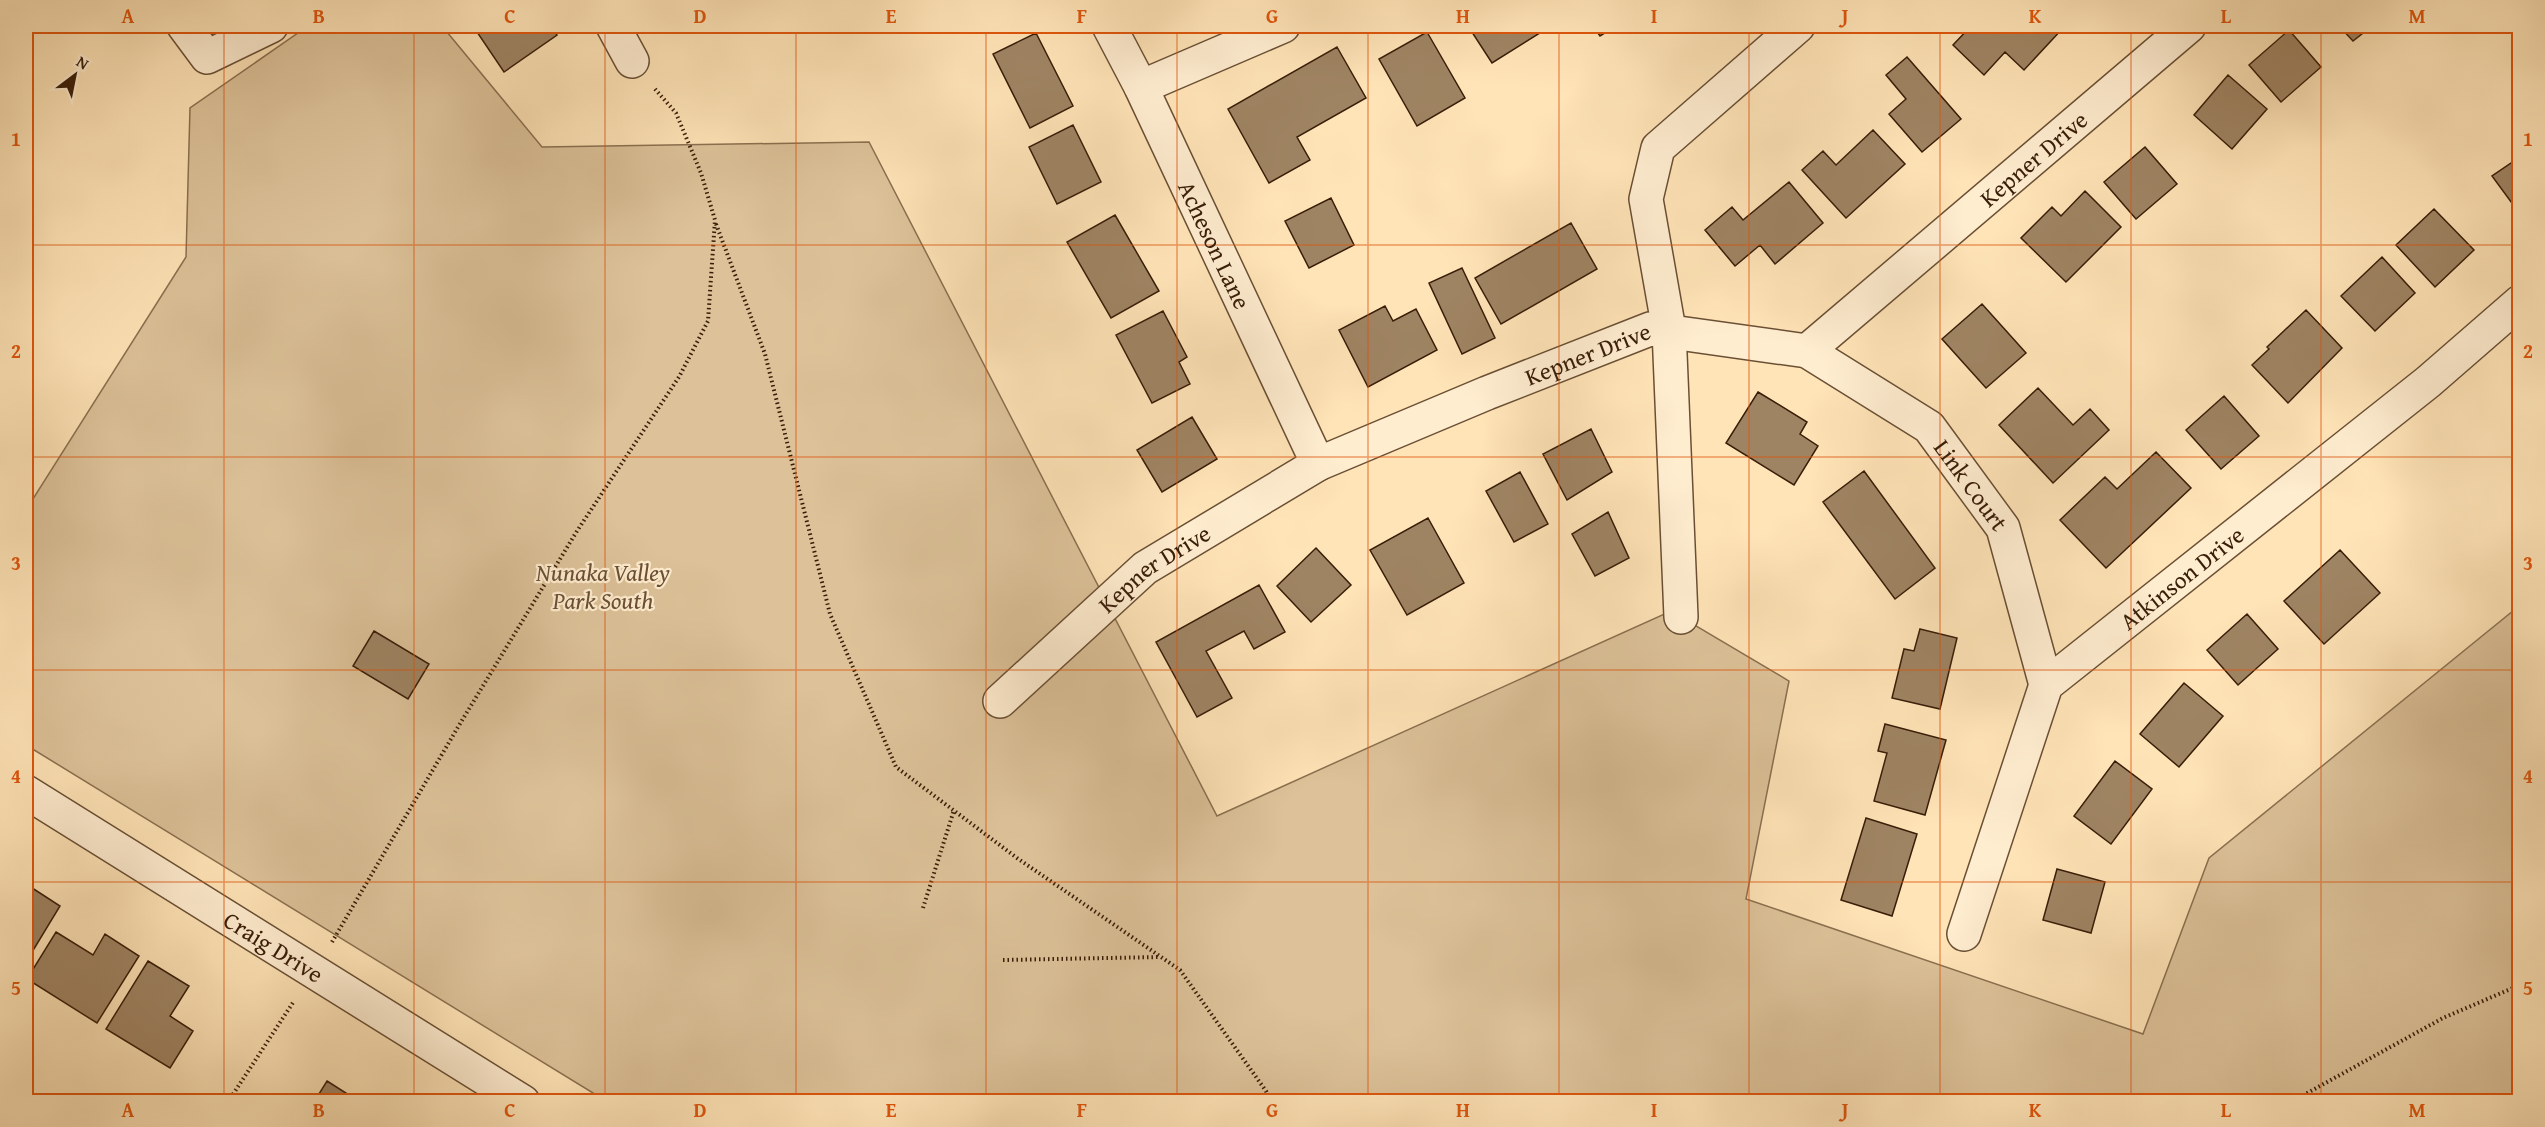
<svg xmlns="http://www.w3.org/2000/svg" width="2545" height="1127" font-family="'Gentium Book Plus',serif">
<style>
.green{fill:#ddc299;stroke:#8a7050;stroke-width:1.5}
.building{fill:#9f8463;stroke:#381d08;stroke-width:1.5}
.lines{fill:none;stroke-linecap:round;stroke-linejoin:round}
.minor-casing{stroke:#6a4f34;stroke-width:36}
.path{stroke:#381d08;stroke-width:4;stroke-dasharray:1.5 3;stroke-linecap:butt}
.minor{stroke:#ffedd0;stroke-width:33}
.grid{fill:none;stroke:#df560c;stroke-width:1.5;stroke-opacity:0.55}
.labels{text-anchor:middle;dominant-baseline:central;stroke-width:4.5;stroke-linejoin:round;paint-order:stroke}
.street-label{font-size:24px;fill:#381d08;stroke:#ffedd0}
.park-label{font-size:24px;font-style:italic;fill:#6a4f34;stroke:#ffedd0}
.neatline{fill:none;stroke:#df560c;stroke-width:2}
.grid-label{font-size:20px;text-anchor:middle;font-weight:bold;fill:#df560c}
</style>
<rect width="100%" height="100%" fill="#ffe4b7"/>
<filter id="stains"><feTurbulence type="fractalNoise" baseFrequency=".00333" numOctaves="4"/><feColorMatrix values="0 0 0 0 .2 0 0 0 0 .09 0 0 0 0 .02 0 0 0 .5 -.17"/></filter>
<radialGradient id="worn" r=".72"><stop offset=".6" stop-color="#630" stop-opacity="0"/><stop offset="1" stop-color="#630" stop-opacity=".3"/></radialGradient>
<path class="green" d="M308 26H442L542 147 869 142 1217 816 1671 611 1789 681 1746 899 2143 1034 2209 858 2519 606V1101H606L26 745V510L186 257 190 108Z"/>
<path class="building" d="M486 26H551L557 35 504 72 477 32Z
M1468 26H1551L1492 63Z
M1593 26H1616L1600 36Z
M1971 26H2061L2063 28 2024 70 2005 52 1984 75 1953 45Z
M2339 26H2372L2353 41Z
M2289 30 2321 67 2281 102 2249 65Z
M1427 32 1465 98 1417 126 1379 59Z
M1036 33 1073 106 1030 128 993 54Z
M1337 47 1366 98 1297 137 1310 160 1269 183 1228 109Z
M1907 57 1961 119 1922 152 1889 114 1906 99 1886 75Z
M2228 75 2267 109 2232 149 2194 115Z
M1073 125 1101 182 1057 204 1029 147Z
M1873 130 1905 164 1846 218 1802 170 1823 151 1836 165Z
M2145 147 2177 184 2136 219 2104 182Z
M2520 157V208L2517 210 2492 176Z
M1789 182 1823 223 1775 264 1760 245 1735 266 1705 230 1732 207 1743 220Z
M2085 191 2121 227 2066 282 2021 238 2052 207 2061 216Z
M1331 198 1354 245 1309 268 1285 221Z
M2434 209 2474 250 2435 287 2396 245Z
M1115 215 1159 291 1111 318 1067 242Z
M1571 223 1597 269 1501 324 1475 278Z
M2382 257 2415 293 2375 331 2341 296Z
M1462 268 1495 338 1462 354 1429 283Z
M1982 304 2026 353 1986 388 1942 339Z
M1385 306 1393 321 1416 309 1437 350 1368 387 1339 330Z
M2306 310 2342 348 2288 403 2252 365 2269 349 2267 347Z
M1163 311 1187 357 1179 362 1190 384 1152 403 1116 335Z
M2038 388 2073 425 2090 409 2109 430 2053 483 1999 425Z
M1758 392 1807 422 1800 434 1818 446 1794 485 1726 443Z
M2224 396 2259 436 2221 469 2186 430Z
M1192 417 1217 459 1162 492 1137 450Z
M1591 429 1612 472 1567 500 1543 454Z
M2156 452 2191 488 2106 568 2060 520 2105 477 2117 489Z
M1864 471 1935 568 1895 599 1823 502Z
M1520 472 1548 524 1514 542 1486 491Z
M1608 512 1629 558 1595 576 1572 534Z
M1428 518 1464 583 1407 615 1370 550Z
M1316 548 1351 585 1311 622 1277 586Z
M2340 550 2380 593 2324 644 2284 601Z
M1259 585 1285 632 1254 649 1244 631 1206 651 1232 698 1197 717 1156 642Z
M2247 614 2278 649 2238 685 2207 650Z
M1920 629 1957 638 1940 709 1892 698 1904 649 1914 651Z
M374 631 429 664 408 699 353 666Z
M2184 683 2223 716 2179 767 2140 734Z
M1885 724 1946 740 1925 815 1874 801 1887 753 1878 751Z
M2115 761 2152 789 2111 844 2074 816Z
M1866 818 1917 834 1892 916 1841 900Z
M2057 869 2105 882 2091 933 2043 920Z
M26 884 60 906 26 962Z
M56 932 93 955 105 934 139 956 97 1023 27 979Z
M148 961 189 986 170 1016 193 1031 170 1068 106 1029Z
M327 1081 360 1102H314Z"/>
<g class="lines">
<defs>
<g id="minor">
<path d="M184 26 207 57 271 26"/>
<path d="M613 26 632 61"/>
<path id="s1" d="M1109 26 1141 87 1318 464"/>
<path d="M1141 87 1283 26"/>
<path id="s2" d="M1807 351 2189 26"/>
<path d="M1681 617 1669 330 1646 199 1658 148 1798 26"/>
<path id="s3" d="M1000 701 1145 568 1318 464 1487 393 1650 329 1807 351 1929 427 2003 528 2046 685"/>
<path id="s4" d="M26 792 523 1102"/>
<path id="s5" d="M1964 934 2046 685 2428 382 2520 302"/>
</g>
</defs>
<use href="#minor" class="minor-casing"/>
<path class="path" d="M716 224 765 354 830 614 896 767 1017 858 1180 970 1266 1091 1270 1102
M923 908 954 810
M332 942 458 727 577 531 679 377 708 321 715 220 701 173 676 113 655 89
M1003 960 1160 957
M228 1102 294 1001
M2291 1102 2443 1018 2520 985"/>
<use href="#minor" class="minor"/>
</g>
<path class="grid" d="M224 26V1102M414 26V1102M605 26V1102M796 26V1102M986 26V1102M1177 26V1102M1368 26V1102M1559 26V1102M1749 26V1102M1940 26V1102M2131 26V1102M2321 26V1102M26 245H2520M26 457H2520M26 670H2520M26 882H2520"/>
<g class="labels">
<g class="street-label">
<text stroke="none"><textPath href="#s2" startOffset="297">Kepner Drive</textPath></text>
<text stroke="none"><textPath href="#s1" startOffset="243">Acheson Lane</textPath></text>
<text stroke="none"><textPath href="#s3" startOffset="690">Kepner Drive</textPath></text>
<text stroke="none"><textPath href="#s3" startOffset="1131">Link Court</textPath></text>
<text stroke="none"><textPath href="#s3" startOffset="204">Kepner Drive</textPath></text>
<text stroke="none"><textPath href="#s5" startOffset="435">Atkinson Drive</textPath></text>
<text stroke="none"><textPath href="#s4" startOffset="292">Craig Drive</textPath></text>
</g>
<g class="park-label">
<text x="603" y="572">Nunaka Valley<tspan x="603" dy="28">Park South</tspan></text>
</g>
</g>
<rect width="2545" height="1127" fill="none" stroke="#ffe4b7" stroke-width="66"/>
<g transform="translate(75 75) rotate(32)" stroke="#ffedd0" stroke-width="4.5" paint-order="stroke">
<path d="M0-4.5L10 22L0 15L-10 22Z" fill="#381d08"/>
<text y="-9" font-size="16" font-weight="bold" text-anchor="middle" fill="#381d08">N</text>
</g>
<rect x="33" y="33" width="2479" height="1061" class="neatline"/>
<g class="grid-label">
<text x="128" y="23">A</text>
<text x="319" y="23">B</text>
<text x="510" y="23">C</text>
<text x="700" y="23">D</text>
<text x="891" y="23">E</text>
<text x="1082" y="23">F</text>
<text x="1272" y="23">G</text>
<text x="1463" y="23">H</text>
<text x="1654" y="23">I</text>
<text x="1845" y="23">J</text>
<text x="2035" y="23">K</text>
<text x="2226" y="23">L</text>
<text x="2417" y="23">M</text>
<text x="16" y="146">1</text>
<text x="2528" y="146">1</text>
<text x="16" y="358">2</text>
<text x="2528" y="358">2</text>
<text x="16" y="570">3</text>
<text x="2528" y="570">3</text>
<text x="16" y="783">4</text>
<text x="2528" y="783">4</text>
<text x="16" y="995">5</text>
<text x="2528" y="995">5</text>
<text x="128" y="1117">A</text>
<text x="319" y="1117">B</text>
<text x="510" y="1117">C</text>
<text x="700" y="1117">D</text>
<text x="891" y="1117">E</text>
<text x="1082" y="1117">F</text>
<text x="1272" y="1117">G</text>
<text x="1463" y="1117">H</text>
<text x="1654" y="1117">I</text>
<text x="1845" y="1117">J</text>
<text x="2035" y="1117">K</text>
<text x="2226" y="1117">L</text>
<text x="2417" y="1117">M</text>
</g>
<rect width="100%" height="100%" filter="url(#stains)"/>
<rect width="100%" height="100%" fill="url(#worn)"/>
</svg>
